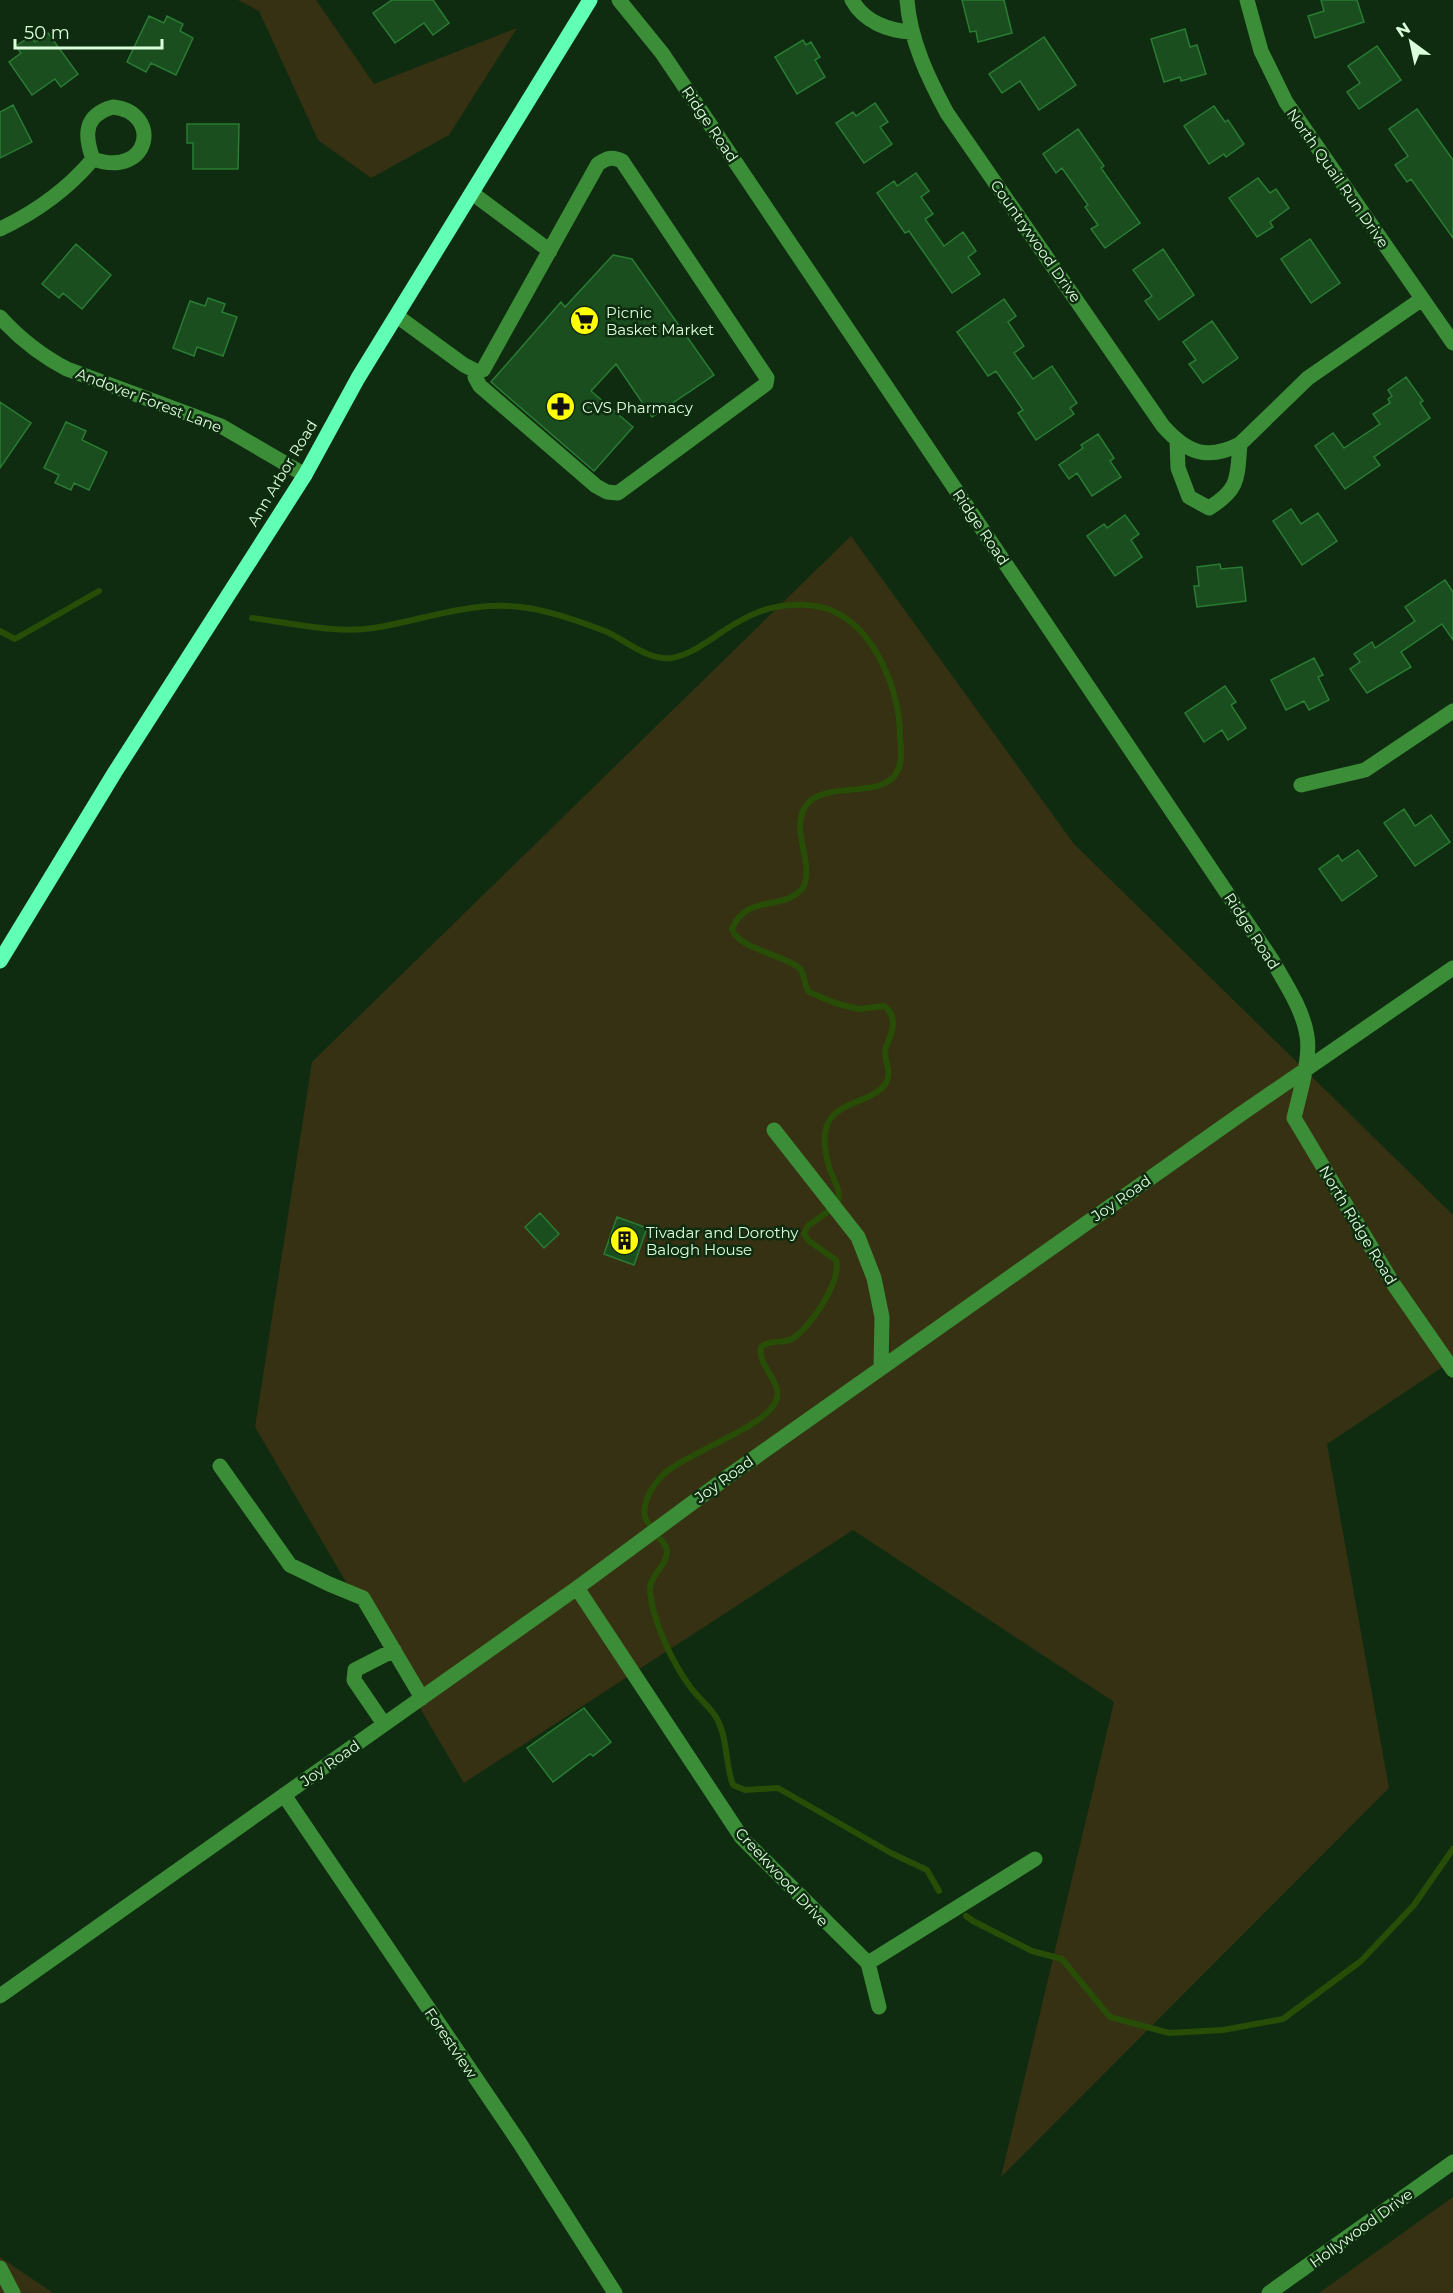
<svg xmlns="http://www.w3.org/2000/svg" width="1453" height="2293" font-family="Montserrat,sans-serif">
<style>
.green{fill:#363112}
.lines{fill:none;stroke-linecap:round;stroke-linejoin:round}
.stream{stroke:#274d07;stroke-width:6}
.building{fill:#1a4e1f;stroke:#2a7b33;stroke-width:1.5}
.minor{stroke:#3c8d37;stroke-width:15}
.major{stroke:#61ffb5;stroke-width:15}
.labels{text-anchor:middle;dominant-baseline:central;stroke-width:5;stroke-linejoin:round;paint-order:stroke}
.street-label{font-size:15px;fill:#daffda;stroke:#0f2c11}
.poi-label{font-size:15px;fill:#daffda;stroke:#0f2c11;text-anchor:start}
</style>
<rect width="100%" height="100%" fill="#0f2c11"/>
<path class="green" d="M238 0H316L374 84 517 28 449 135 371 178 318 140 259 11Z
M851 536 1074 844 1453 1215V1360L1327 1444 1389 1788 1001 2177 1114 1702 853 1530 464 1783 255 1427 312 1062Z
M1453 2197V2293H1319Z
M0 2257 53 2293H0Z"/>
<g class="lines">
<path class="stream" d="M252 618C292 623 335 634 374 628 423 620 471 601 520 607 548 610 578 621 605 631 626 640 647 661 672 658 689 655 702 645 716 636 739 620 763 606 792 605 807 604 821 605 835 612 877 632 900 693 900 737 901 749 903 765 895 775 878 799 821 780 805 807 790 831 815 863 803 888 782 912 747 893 732 929 739 949 781 954 798 967 806 973 803 984 809 992L835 1003 858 1009 884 1006C899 1017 892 1033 886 1047 882 1059 893 1070 886 1083 873 1103 836 1101 827 1125 822 1138 826 1158 830 1170 834 1181 841 1190 838 1201
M0 631 15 639 99 591
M830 1210 808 1226 804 1234 809 1241 836 1260C842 1281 810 1328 792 1339 782 1344 770 1339 761 1347 757 1366 781 1380 777 1398 771 1426 684 1453 662 1476 652 1486 642 1503 645 1517 647 1524 654 1530 658 1536 661 1541 667 1545 667 1551 667 1567 648 1576 650 1592 653 1622 673 1664 691 1688 699 1699 711 1707 717 1719 728 1739 725 1764 733 1785L745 1790 778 1788 891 1853 927 1870 939 1891
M966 1916 973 1921 1032 1951 1062 1959 1110 2017 1169 2033 1223 2030 1283 2019 1361 1961 1414 1905 1453 1849"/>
</g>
<path class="building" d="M392 0H433L449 23 433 35 424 23 395 43 373 13Z
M962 0H1004L1012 33 978 42 976 31 970 32Z
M1321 0H1357L1364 22 1315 38 1308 16 1324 11Z
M149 16 164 23 167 16 183 24 180 31 193 38 176 75 151 63 146 72 127 62Z
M1185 29 1190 47 1197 45 1206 74 1181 81 1180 77 1164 82 1151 39Z
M48 33 78 74 61 87 55 79 32 95 9 62 21 53 16 46 31 36 35 42Z
M1044 37 1076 85 1039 110 1020 81 1002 93 989 74Z
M803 40 806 45 811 42 820 57 815 60 825 77 797 94 775 57Z
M1377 46 1401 80 1359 109 1347 92 1360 83 1348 66Z
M875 103 888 122 880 127 892 144 864 163 836 123 853 112 856 116Z
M13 105 32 142 0 158V112Z
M1214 106 1225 122 1228 120 1244 144 1226 157 1224 154 1209 164 1184 126Z
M1417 109 1453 160V238L1411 179 1407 182 1395 165 1408 156 1389 129Z
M187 124H239L238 169H193V143H187Z
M1078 129 1104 166 1101 168 1140 223 1105 248 1091 229 1098 225 1085 207 1088 205 1062 168 1056 173 1043 154Z
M916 173 929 191 921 197 933 214 925 219 944 246 963 232 976 251 968 257 980 274 952 293 909 231 905 233 877 193 894 181 897 186Z
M1258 178 1270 193 1276 189 1289 208 1270 222 1273 227 1257 237 1229 198Z
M1310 239 1340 283 1311 303 1281 259Z
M76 244 111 275 82 309 63 293 59 298 42 284Z
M1163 249 1194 295 1159 320 1145 301 1152 296 1133 270Z
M613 255 632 259 714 375 652 417 616 364 591 391 633 427 594 471 491 382 561 302 565 307Z
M208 298 225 304 222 312 237 317 223 356 197 347 194 356 173 348 190 301 205 306Z
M1004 299 1016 316 1008 322 1024 346 1014 353 1033 379 1052 366 1077 403 1070 408 1074 414 1036 440 1018 413 1023 410 996 371 988 376 957 332Z
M1212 321 1238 358 1203 383 1189 364 1196 360 1183 342Z
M1406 377 1423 401 1420 403 1430 418 1374 457 1380 465 1345 489 1315 446 1333 433 1344 448 1380 424 1373 414 1390 403 1388 399 1392 396 1388 390Z
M0 402 31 423 0 468Z
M66 422 86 431 82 440 107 452 89 490 74 483 71 490 55 483 59 475 44 468Z
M1098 434 1114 458 1110 461 1121 477 1092 496 1077 473 1069 479 1059 465 1083 448 1081 445Z
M1291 509 1301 524 1318 513 1337 541 1302 565 1273 521Z
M1125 515 1139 534 1131 540 1142 557 1115 576 1087 536 1104 524 1107 528Z
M1220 564 1221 569 1242 567 1246 601 1197 607 1194 586H1199L1197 567Z
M1445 580 1453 592V640L1442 624 1401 652 1411 667 1367 693 1350 669 1360 662 1354 654 1372 642 1375 648 1415 621 1405 607Z
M1314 658 1323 675 1318 677 1329 700 1309 710 1304 701 1286 710 1271 680Z
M1225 686 1236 702 1231 705 1246 728 1228 740 1222 730 1204 742 1185 713Z
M1404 809 1415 826 1431 815 1450 842 1415 866 1384 823Z
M1358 850 1377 876 1342 901 1319 869 1338 855 1342 861Z
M540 1213 559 1234 544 1248 525 1227Z
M617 1217 647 1228 634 1265 604 1254Z
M584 1708 611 1742 593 1756 590 1754 553 1782 527 1748Z"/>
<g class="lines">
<path class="minor" d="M619 0 662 53 1272 960C1285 983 1303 1009 1307 1036 1311 1058 1299 1096 1294 1118L1392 1282 1453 1370
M852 0C864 22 889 31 912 32
M907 0C910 40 928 78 947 113L1163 426C1187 453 1207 461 1240 444L1308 378 1422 299
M1247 0 1261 51 1286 102 1453 343
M113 107C162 112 151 179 93 159 84 135 84 115 113 107Z
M472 193 550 251
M0 229C36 212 67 190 93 159
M397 316 464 365 476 371 483 370 598 164C607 158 612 156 622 161L767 378 766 384 618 493 607 492 596 486 480 386 475 377 476 371
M0 317C20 339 40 355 67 369L221 426 305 475
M1177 441 1178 468 1189 497 1209 508C1240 489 1237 478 1240 444
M1301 785 1365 770 1453 711
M774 1130 858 1237 874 1278 882 1317 881 1368
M220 1466 290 1565 329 1584 363 1598 422 1698
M577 1588 742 1838 868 1963 1035 1859
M384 1724 354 1680 355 1670 394 1650
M284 1795 519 2142 615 2293
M868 1963 879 2007
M0 1996 577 1588 730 1475 1241 1114 1453 968
M0 2268 13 2293
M1269 2293 1453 2162"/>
<path class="major" d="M0 961 115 772 305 475 358 378 590 0"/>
</g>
<defs>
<symbol id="supermarket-disc" viewBox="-11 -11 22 22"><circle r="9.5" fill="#feff06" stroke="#0f2c11"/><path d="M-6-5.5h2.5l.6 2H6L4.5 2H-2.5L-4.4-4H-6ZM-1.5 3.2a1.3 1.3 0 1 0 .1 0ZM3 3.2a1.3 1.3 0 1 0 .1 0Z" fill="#111"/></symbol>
<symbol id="pharmacy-disc" viewBox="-11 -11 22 22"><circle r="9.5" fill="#feff06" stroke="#0f2c11"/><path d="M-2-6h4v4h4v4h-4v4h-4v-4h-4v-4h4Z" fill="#111"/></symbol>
<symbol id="building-disc" viewBox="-11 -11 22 22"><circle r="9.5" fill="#feff06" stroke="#0f2c11"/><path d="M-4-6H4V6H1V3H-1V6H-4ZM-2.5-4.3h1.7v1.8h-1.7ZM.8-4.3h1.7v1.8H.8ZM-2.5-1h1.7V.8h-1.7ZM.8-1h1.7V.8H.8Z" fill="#111"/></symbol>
</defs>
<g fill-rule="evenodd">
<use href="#supermarket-disc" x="568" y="304" width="33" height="33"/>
<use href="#pharmacy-disc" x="544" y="390" width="33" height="33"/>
<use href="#building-disc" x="608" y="1224" width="33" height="33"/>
</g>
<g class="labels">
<g class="street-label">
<text transform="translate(710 124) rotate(56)">Ridge Road</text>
<text transform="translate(1338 178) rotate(55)">North Quail Run Drive</text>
<text transform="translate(1036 241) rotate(55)">Countrywood Drive</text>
<text transform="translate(149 400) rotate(21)">Andover Forest Lane</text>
<text transform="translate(282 473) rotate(-59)">Ann Arbor Road</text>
<text transform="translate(981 527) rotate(56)">Ridge Road</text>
<text transform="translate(1252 931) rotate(57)">Ridge Road</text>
<text transform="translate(1121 1198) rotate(-35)">Joy Road</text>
<text transform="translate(1358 1225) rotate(59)">North Ridge Road</text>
<text transform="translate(724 1479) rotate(-36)">Joy Road</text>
<text transform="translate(330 1763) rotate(-35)">Joy Road</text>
<text transform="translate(782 1877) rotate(47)">Creekwood Drive</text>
<text transform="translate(451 2043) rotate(56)">Forestview</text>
<text transform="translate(1361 2228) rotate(-36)">Hollywood Drive</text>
</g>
<g class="poi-label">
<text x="606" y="312">Picnic<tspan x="606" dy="17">Basket Market</tspan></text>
<text x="582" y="407">CVS Pharmacy</text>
<text x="646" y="1232">Tivadar and Dorothy<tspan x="646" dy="17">Balogh House</tspan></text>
</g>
</g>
<g transform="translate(1411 42) rotate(327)" stroke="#0f2c11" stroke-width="4.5" paint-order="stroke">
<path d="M0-4.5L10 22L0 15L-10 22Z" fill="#daffda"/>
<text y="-9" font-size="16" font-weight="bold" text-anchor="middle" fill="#daffda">N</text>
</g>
<path d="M15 39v9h147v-9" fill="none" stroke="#daffda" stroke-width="3"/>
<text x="24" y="39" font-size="18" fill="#daffda" stroke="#0f2c11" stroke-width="4.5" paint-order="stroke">50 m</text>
</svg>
